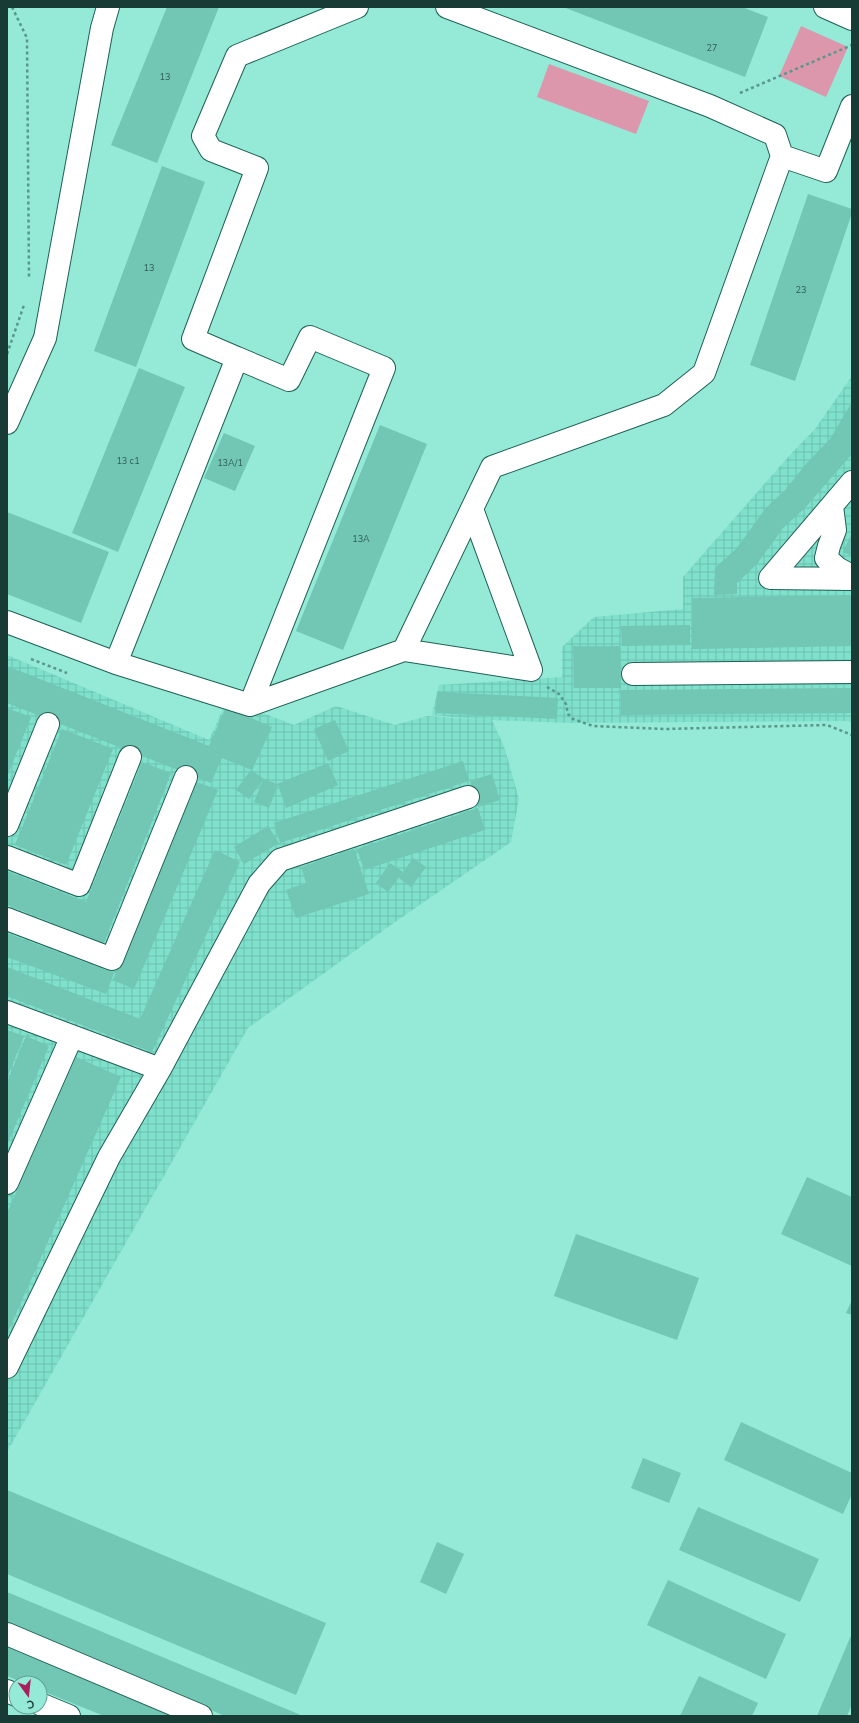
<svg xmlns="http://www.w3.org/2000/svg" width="859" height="1723" font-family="Mulish,sans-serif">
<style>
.industrial{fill:url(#industrial-grid)}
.green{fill:#dd97ad}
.building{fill:#71c6b4}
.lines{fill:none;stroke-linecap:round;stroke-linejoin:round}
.minor-casing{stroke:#1e6155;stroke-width:24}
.path{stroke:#59978a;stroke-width:2.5;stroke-dasharray:3 3;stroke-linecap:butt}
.minor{stroke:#fff;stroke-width:22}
.labels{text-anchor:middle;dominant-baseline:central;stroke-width:3;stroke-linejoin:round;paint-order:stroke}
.number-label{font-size:9px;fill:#2e5e55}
</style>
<defs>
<pattern id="industrial-grid" width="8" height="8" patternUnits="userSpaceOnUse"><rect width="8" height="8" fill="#7fe0cc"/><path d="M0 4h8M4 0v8" fill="none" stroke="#6dc1b0"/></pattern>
</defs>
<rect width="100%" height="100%" fill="#94e9d7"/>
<path class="industrial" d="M852 376V723L848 721 570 723 492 720 505 749 519 799 511 842 395 922 248 1028 7 1452V655L209 740 225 705 234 702 294 725 336 706 395 725 427 716 486 720 432 715 439 685 562 677V647L594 617 683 609V577L789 456 815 429Z"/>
<path class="green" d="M801 26 848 47 826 97 779 76Z
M549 64 649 101 636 134 537 97Z"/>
<path class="building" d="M167 7H219L157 163 111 145Z
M563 7H742L768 17 745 77Z
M162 166 205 182 136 367 94 351Z
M808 194 852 209V213L795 381 750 365Z
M139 368 185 387 118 552 72 533Z
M852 402 851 455 804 509 783 528 757 564 737 583V594L714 595 715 568 737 548 765 509 785 490 806 464 830 439Z
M380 425 427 444 343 650 296 631Z
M224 433 255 446 235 491 204 478Z
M7 512 109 552 81 623 7 594Z
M852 533V556L843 552Z
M852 595V646L692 649V598Z
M690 625V645L622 646 621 626Z
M573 646H620L621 688H574Z
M7 666 209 746 226 707 272 727 252 770 222 758 211 783 7 703Z
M852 688V713L621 715V690Z
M437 692 558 698 557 719 436 713Z
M7 708 31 717 7 777Z
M335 720 349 751 328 761 314 729Z
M62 729 113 749 66 865 15 845Z
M463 761 469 781 280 843 274 823Z
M142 762 171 773 104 943 7 905V871L86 902Z
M328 763 338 785 286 808 278 785 269 808 254 802 263 780 249 799 236 790 251 770 264 779 277 784Z
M492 774 500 800 478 807 470 781Z
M197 782 218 790 134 989 113 980Z
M478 808 485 830 364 870 357 849Z
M268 826 279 843 244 864 234 847Z
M354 849 369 894 296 918 286 890 306 883 301 867Z
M215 850 240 862 152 1052 7 996V967L140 1019Z
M413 858 426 867 411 887 399 878Z
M390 863 403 872 388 892 376 883Z
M7 933 114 973 106 994 7 957Z
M7 1030 24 1036 7 1078Z
M26 1036 49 1046 7 1145V1082Z
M76 1057 121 1077 7 1334V1213Z
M807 1177 852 1197V1266L781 1234Z
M576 1234 699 1278 677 1340 554 1296Z
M852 1300V1315L846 1313Z
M741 1422 852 1473V1494L843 1514 724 1460Z
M643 1458 681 1473 669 1503 631 1488Z
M7 1490 326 1623 296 1695 7 1574Z
M698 1507 819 1559 800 1602 679 1550Z
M437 1542 464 1554 446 1594 420 1582Z
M668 1580 786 1634 766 1679 647 1625Z
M7 1592 303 1716H225L7 1625Z
M852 1633V1704L847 1716H817Z
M7 1646 176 1716H104L40 1690V1683H24L7 1676Z
M699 1676 758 1703 752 1716H680Z"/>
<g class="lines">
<defs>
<path id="minor" d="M825 7 852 19
M782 156 826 171 852 106
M7 423 45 338 102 28 108 7
M852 482 770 578 852 579
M832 506 835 530 829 546 826 558 837 568 852 576
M7 622 116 663 250 705 384 368 310 337 289 380 237 358
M404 650 531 670 472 509
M116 663 237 358 193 339 257 168 211 150 203 136 237 56 357 7
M633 674 852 672
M250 705 404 650 492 467 664 405 704 373 782 156 775 135 710 106 447 7
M7 825 48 724
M7 857 79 885 130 757
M7 919 112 959 186 777
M7 1012 160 1069 259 884 280 860 468 797
M7 1183 72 1036
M7 1367 109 1157 160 1069
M7 1634 201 1716
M7 1691 16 1695
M40 1704 69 1716"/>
</defs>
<use href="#minor" class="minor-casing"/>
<path class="path" d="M12 7 27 38 29 279
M740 93 852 45
M7 354 24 305
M31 659 67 673
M547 687 559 694 566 704 568 714 573 719 593 726 665 729 827 725 852 735"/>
<use href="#minor" class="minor"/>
</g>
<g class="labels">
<g class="number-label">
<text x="712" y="47">27</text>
<text x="165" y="76">13</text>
<text x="149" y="267">13</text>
<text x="801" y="289">23</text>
<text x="128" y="460">13 с1</text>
<text x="230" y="462">13А/1</text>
<text x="361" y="538">13А</text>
</g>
</g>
<rect width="859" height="1723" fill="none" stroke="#183b35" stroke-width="16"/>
<g transform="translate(28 1695) rotate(165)"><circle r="19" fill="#94e9d7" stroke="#62a396"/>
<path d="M0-3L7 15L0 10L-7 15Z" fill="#ab1f5f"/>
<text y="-6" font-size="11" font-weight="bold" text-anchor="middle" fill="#183b35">С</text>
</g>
</svg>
